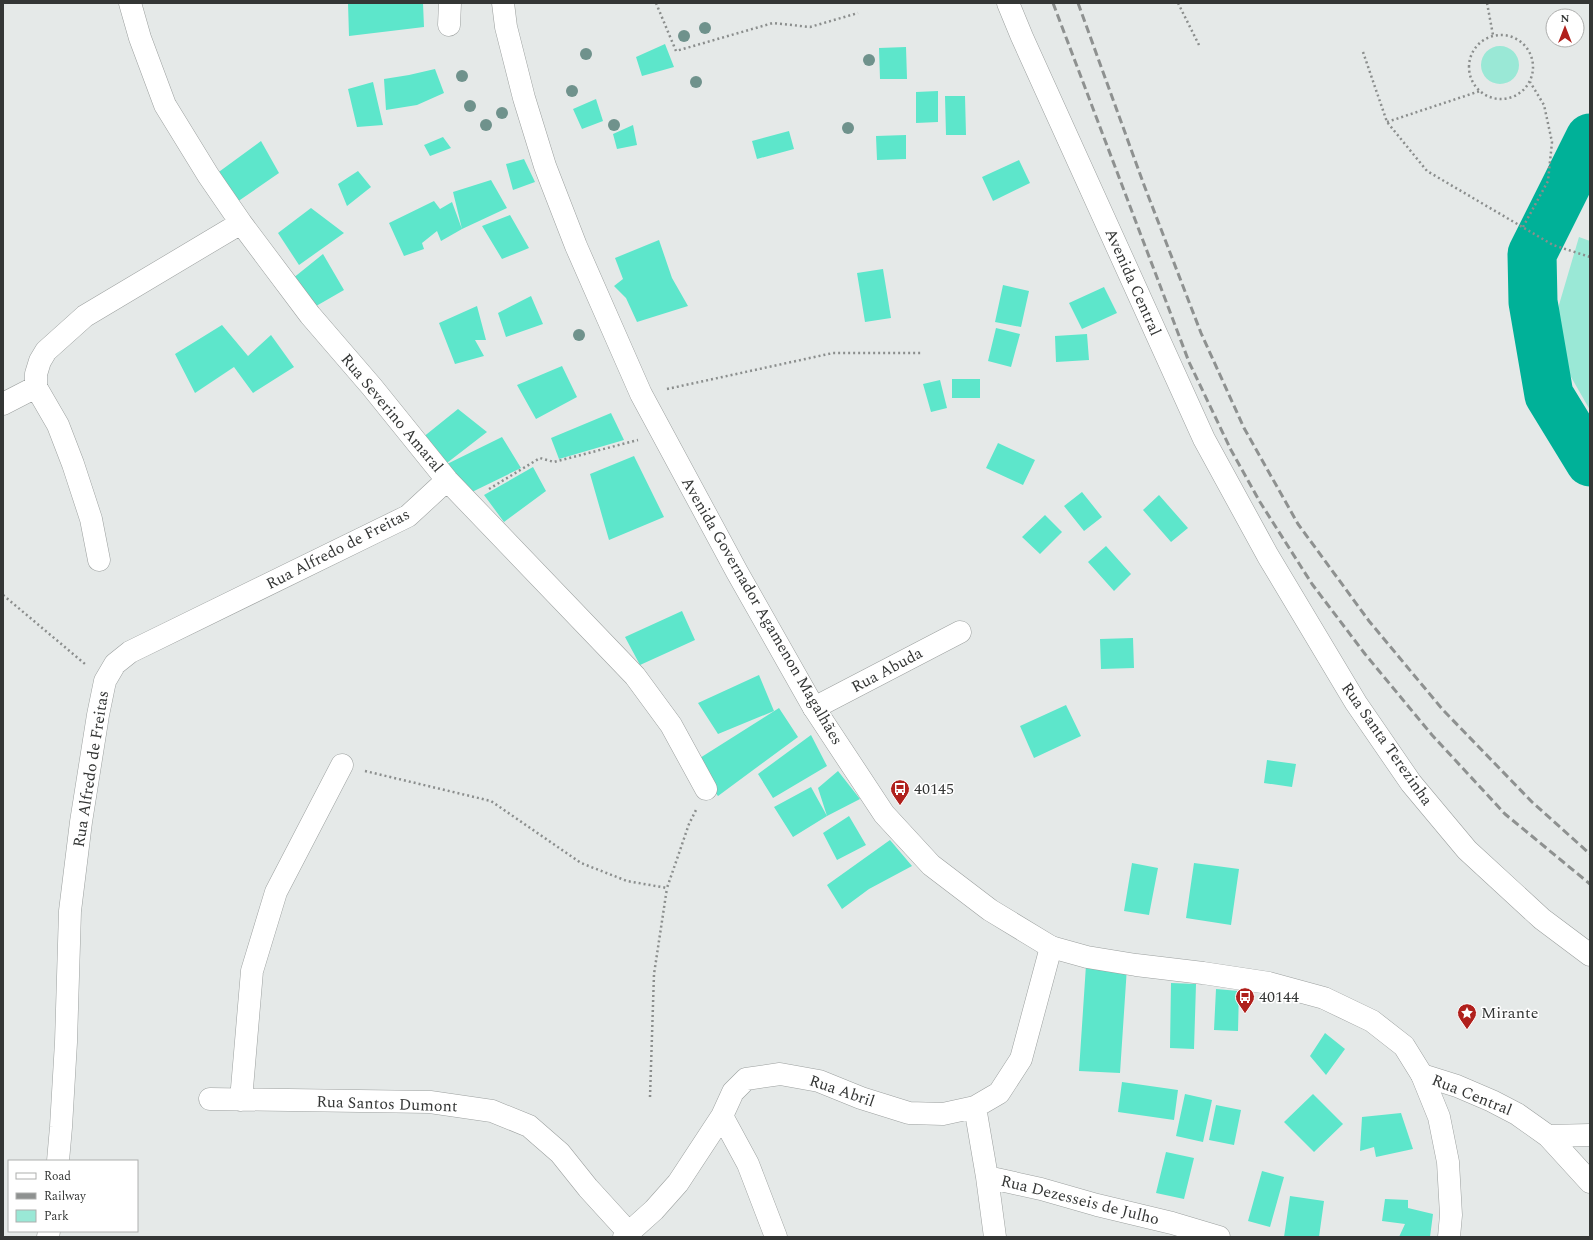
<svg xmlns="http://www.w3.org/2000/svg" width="1593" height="1240" font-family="Spectral,serif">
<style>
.green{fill:#9ae8d6}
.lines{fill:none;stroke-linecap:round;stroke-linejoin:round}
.river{stroke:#00b198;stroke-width:49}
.building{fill:#5de6cb}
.minor-casing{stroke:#9ca09f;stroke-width:23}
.major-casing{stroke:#9ca09f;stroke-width:23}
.path{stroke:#8b8e8d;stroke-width:2.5;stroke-dasharray:2 3;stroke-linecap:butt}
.minor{stroke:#fff;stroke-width:22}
.major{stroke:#fff;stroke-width:22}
.rail{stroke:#8e9190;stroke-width:3;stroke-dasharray:8 4;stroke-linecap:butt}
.tree{fill:#6f928c}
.labels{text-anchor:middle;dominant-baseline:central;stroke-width:3;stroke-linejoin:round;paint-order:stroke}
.street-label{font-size:16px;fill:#343635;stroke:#fff}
.poi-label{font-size:16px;fill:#343635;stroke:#fff;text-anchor:start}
</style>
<rect width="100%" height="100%" fill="#e5e9e8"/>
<path class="green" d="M1481 65a19 19 0 1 1 38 0a19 19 0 1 1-38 0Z
M1579 237 1590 241V410L1567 370 1556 315Z"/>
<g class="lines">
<path class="river" d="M1590 138 1532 254 1533 302 1549 395 1590 462"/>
</g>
<path class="building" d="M348 3H423L424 27 349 36Z
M665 44 674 67 642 76 636 57Z
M906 47 907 79H880L879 48Z
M435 69 444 93 417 105 386 110 384 79 409 75Z
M373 82 383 125 357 127 348 89Z
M938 91V122L916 123V92Z
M945 96H965L966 135H946Z
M596 99 603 121 582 129 573 109Z
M633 125 637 145 617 149 613 134Z
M789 131 794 149 757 159 752 141Z
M906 135V159L877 160 876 136Z
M443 137 451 148 430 156 424 145Z
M261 141 279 173 237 202 216 174Z
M524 159 535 182 513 190 506 164Z
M1019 160 1030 183 993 201 982 177Z
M358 171 371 187 347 206 338 184Z
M491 180 507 208 462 229 453 192Z
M434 201 440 209 452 202 462 229 441 241 437 231 422 243 424 249 404 256 389 223Z
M311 208 344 233 299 265 278 233Z
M510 215 529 248 502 259 482 226Z
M659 240 672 278 688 306 637 322 626 298 614 286 623 279 615 258Z
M323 254 344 290 311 309 292 279Z
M883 269 891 318 865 322 857 273Z
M1003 285 1029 291 1021 327 995 322Z
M1104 287 1117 313 1082 329 1069 303Z
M531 296 543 324 506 337 498 313Z
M477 306 486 340H475L484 356 455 364 439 323Z
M222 325 248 356 271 335 294 367 253 393 234 367 195 393 175 354Z
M996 328 1020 334 1011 367 988 361Z
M1087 334 1089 360 1056 362 1055 336Z
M562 366 577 397 536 419 517 385Z
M952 379H980V398H952Z
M940 380 947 408 931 412 923 384Z
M458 409 487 432 443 466 422 438Z
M611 413 624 440 559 459 551 438Z
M502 437 521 468 472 492 443 466Z
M998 443 1035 460 1023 485 986 468Z
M634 456 664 517 609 540 590 474Z
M533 467 546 491 504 522 484 495Z
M1082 492 1102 517 1084 531 1064 506Z
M1159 495 1188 528 1171 542 1143 510Z
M1045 515 1062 532 1040 554 1022 537Z
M1106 546 1131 574 1114 591 1088 562Z
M682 611 695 640 640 665 625 637Z
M1133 638 1134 668 1101 669 1100 639Z
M759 675 774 711 718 734 698 703Z
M1066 705 1081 736 1034 758 1020 726Z
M779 708 798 737 718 796 692 763Z
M811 735 827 766 773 798 758 774Z
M1267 760 1296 764 1292 787 1264 783Z
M838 771 860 799 827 816 793 837 774 807 811 787 827 816 818 788Z
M849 816 866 845 837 860 823 833Z
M890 840 912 866 869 889 842 909 827 885Z
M1132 863 1158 868 1149 915 1124 911Z
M1194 863 1239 869 1231 925 1186 918Z
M1086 965 1127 967 1120 1073 1079 1071Z
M1171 983 1196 984 1194 1049 1170 1048Z
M1216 989 1239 991 1238 1031 1214 1030Z
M1325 1033 1345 1049 1326 1075 1310 1056Z
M1122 1082 1178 1090 1174 1120 1118 1112Z
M1185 1094 1212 1100 1203 1142 1176 1136Z
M1313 1094 1343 1124 1314 1152 1284 1122Z
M1216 1105 1241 1110 1234 1145 1209 1140Z
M1401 1113 1413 1149 1376 1157 1374 1147 1360 1151 1362 1117Z
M1166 1152 1194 1158 1184 1199 1156 1193Z
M1262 1171 1284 1177 1270 1227 1248 1221Z
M1290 1196 1324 1201 1319 1237H1284Z
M1385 1199 1408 1200V1208L1433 1214 1430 1237H1399L1405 1224 1382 1221Z"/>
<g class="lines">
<defs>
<path id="minor" d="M130 3 140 38 165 105 208 175 241 223 310 315 372 387 447 480 635 676 671 725 706 789
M1008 3 1022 37 1204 439 1268 556 1356 703 1411 783 1467 850 1542 919 1590 955
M449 25 450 3
M3 404 36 387
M99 560 91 519 73 464 58 425 36 387V374L40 361 46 351 85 316 241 223
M814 708 960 632
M1422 1075 1457 1086 1492 1101 1517 1114 1548 1136 1590 1182
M210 1099 430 1102 492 1111 529 1126 560 1153 588 1188 629 1233 631 1237
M241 1100 252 971 276 892 342 765
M975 1107 987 1177 995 1237
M722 1116 748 1164 776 1237
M1548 1136 1590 1135
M58 1161 61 1127 66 1042 70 911 81 822 98 715 105 681 115 664 130 652 408 516 447 480
M987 1177 1041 1189 1097 1205 1172 1223 1219 1237
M48 1237 49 1231
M624 1237 654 1210 678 1183 722 1116 733 1092 746 1079 780 1074 819 1081 861 1098 909 1113 943 1114 975 1107 999 1093 1021 1059 1051 947"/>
<path id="major" d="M503 3 506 27 524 98 545 166 576 246 641 394 737 572 814 708 884 814 931 865 990 910 1051 947 1087 957 1136 965 1203 973 1269 983 1324 998 1372 1021 1404 1046 1422 1075 1439 1117 1448 1162 1451 1215 1449 1237"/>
</defs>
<use href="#minor" class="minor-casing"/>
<use href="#major" class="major-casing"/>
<path class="path" d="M656 3 676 51 773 23 810 27 858 13
M1178 3 1200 47
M1487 3 1493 35
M1469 67a32 32 0 1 1 64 0a32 32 0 1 1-64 0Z
M1363 52 1387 122 1427 171 1553 245 1590 257
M1387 122 1480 91
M1523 227 1548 181 1552 142 1544 105 1530 82
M667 389 833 353H923
M489 489 540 458 554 462 638 440
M3 595 85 664
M365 771 491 801 581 863 627 881 667 888 689 824 696 810
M650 1097 654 974 667 888"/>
<use href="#minor" class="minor"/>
<use href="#major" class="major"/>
<path class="rail" d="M1053 3 1189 362 1231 450 1260 502 1312 584 1365 654 1432 735 1505 814 1590 884
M1078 3 1144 185 1201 333 1244 428 1298 524 1369 621 1443 710 1532 802 1590 854"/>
</g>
<g class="tree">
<circle cx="705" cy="28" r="6"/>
<circle cx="684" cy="36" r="6"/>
<circle cx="586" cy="54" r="6"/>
<circle cx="869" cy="60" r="6"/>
<circle cx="462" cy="76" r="6"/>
<circle cx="696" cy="82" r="6"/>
<circle cx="572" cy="91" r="6"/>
<circle cx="470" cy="106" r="6"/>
<circle cx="502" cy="113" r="6"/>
<circle cx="486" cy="125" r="6"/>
<circle cx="614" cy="125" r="6"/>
<circle cx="848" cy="128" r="6"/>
<circle cx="579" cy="335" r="6"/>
</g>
<defs>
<symbol id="bus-pin" viewBox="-11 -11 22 30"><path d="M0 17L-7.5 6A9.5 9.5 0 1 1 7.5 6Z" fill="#b0201c" stroke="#fff"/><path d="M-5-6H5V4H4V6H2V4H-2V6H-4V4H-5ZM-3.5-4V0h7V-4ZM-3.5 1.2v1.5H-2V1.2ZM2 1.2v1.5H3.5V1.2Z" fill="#fff"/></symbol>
<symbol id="sight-pin" viewBox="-11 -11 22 30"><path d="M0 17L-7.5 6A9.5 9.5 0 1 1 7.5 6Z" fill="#b0201c" stroke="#fff"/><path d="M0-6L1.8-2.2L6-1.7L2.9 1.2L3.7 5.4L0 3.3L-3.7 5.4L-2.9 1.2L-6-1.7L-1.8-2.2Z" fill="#fff"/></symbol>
</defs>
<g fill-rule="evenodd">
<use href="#bus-pin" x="889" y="778" width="22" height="30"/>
<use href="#bus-pin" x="1234" y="986" width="22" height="30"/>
<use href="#sight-pin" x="1456" y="1002" width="22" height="30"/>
</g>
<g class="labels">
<g class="street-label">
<text transform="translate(1133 282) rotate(66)">Avenida Central</text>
<text transform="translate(392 413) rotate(50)">Rua Severino Amaral</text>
<text transform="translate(338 549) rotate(-27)">Rua Alfredo de Freitas</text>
<text transform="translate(762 611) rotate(60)">Avenida Governador Agamenon Magalhães</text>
<text transform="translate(887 670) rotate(-28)">Rua Abuda</text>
<text transform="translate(1387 744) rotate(55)">Rua Santa Terezinha</text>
<text transform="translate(91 769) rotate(-81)">Rua Alfredo de Freitas</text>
<text transform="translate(842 1091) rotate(19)">Rua Abril</text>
<text transform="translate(1472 1095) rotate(22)">Rua Central</text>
<text transform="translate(387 1104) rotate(2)">Rua Santos Dumont</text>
<text transform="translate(1080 1200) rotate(14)">Rua Dezesseis de Julho</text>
</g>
<g class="poi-label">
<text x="914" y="789">40145</text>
<text x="1259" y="997">40144</text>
<text x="1481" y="1013">Mirante</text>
</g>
</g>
<rect width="1593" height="1240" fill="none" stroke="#343635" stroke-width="8"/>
<rect x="8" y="1160" width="130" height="72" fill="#ffffff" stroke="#aeafae"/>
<rect x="16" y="1173" width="20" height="6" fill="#ffffff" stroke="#aeafae"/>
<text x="44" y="1180" font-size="12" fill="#343635">Road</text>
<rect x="16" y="1193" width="20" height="6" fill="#8e9190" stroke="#aeafae"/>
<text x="44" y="1200" font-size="12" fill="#343635">Railway</text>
<rect x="16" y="1210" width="20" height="12" fill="#9ae8d6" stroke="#aeafae"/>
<text x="44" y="1220" font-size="12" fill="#343635">Park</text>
<g transform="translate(1565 28)"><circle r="19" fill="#ffffff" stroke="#aeafae"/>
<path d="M0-3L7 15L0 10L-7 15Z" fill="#b0201c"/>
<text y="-6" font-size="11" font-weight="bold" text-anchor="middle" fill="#343635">N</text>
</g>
</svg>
